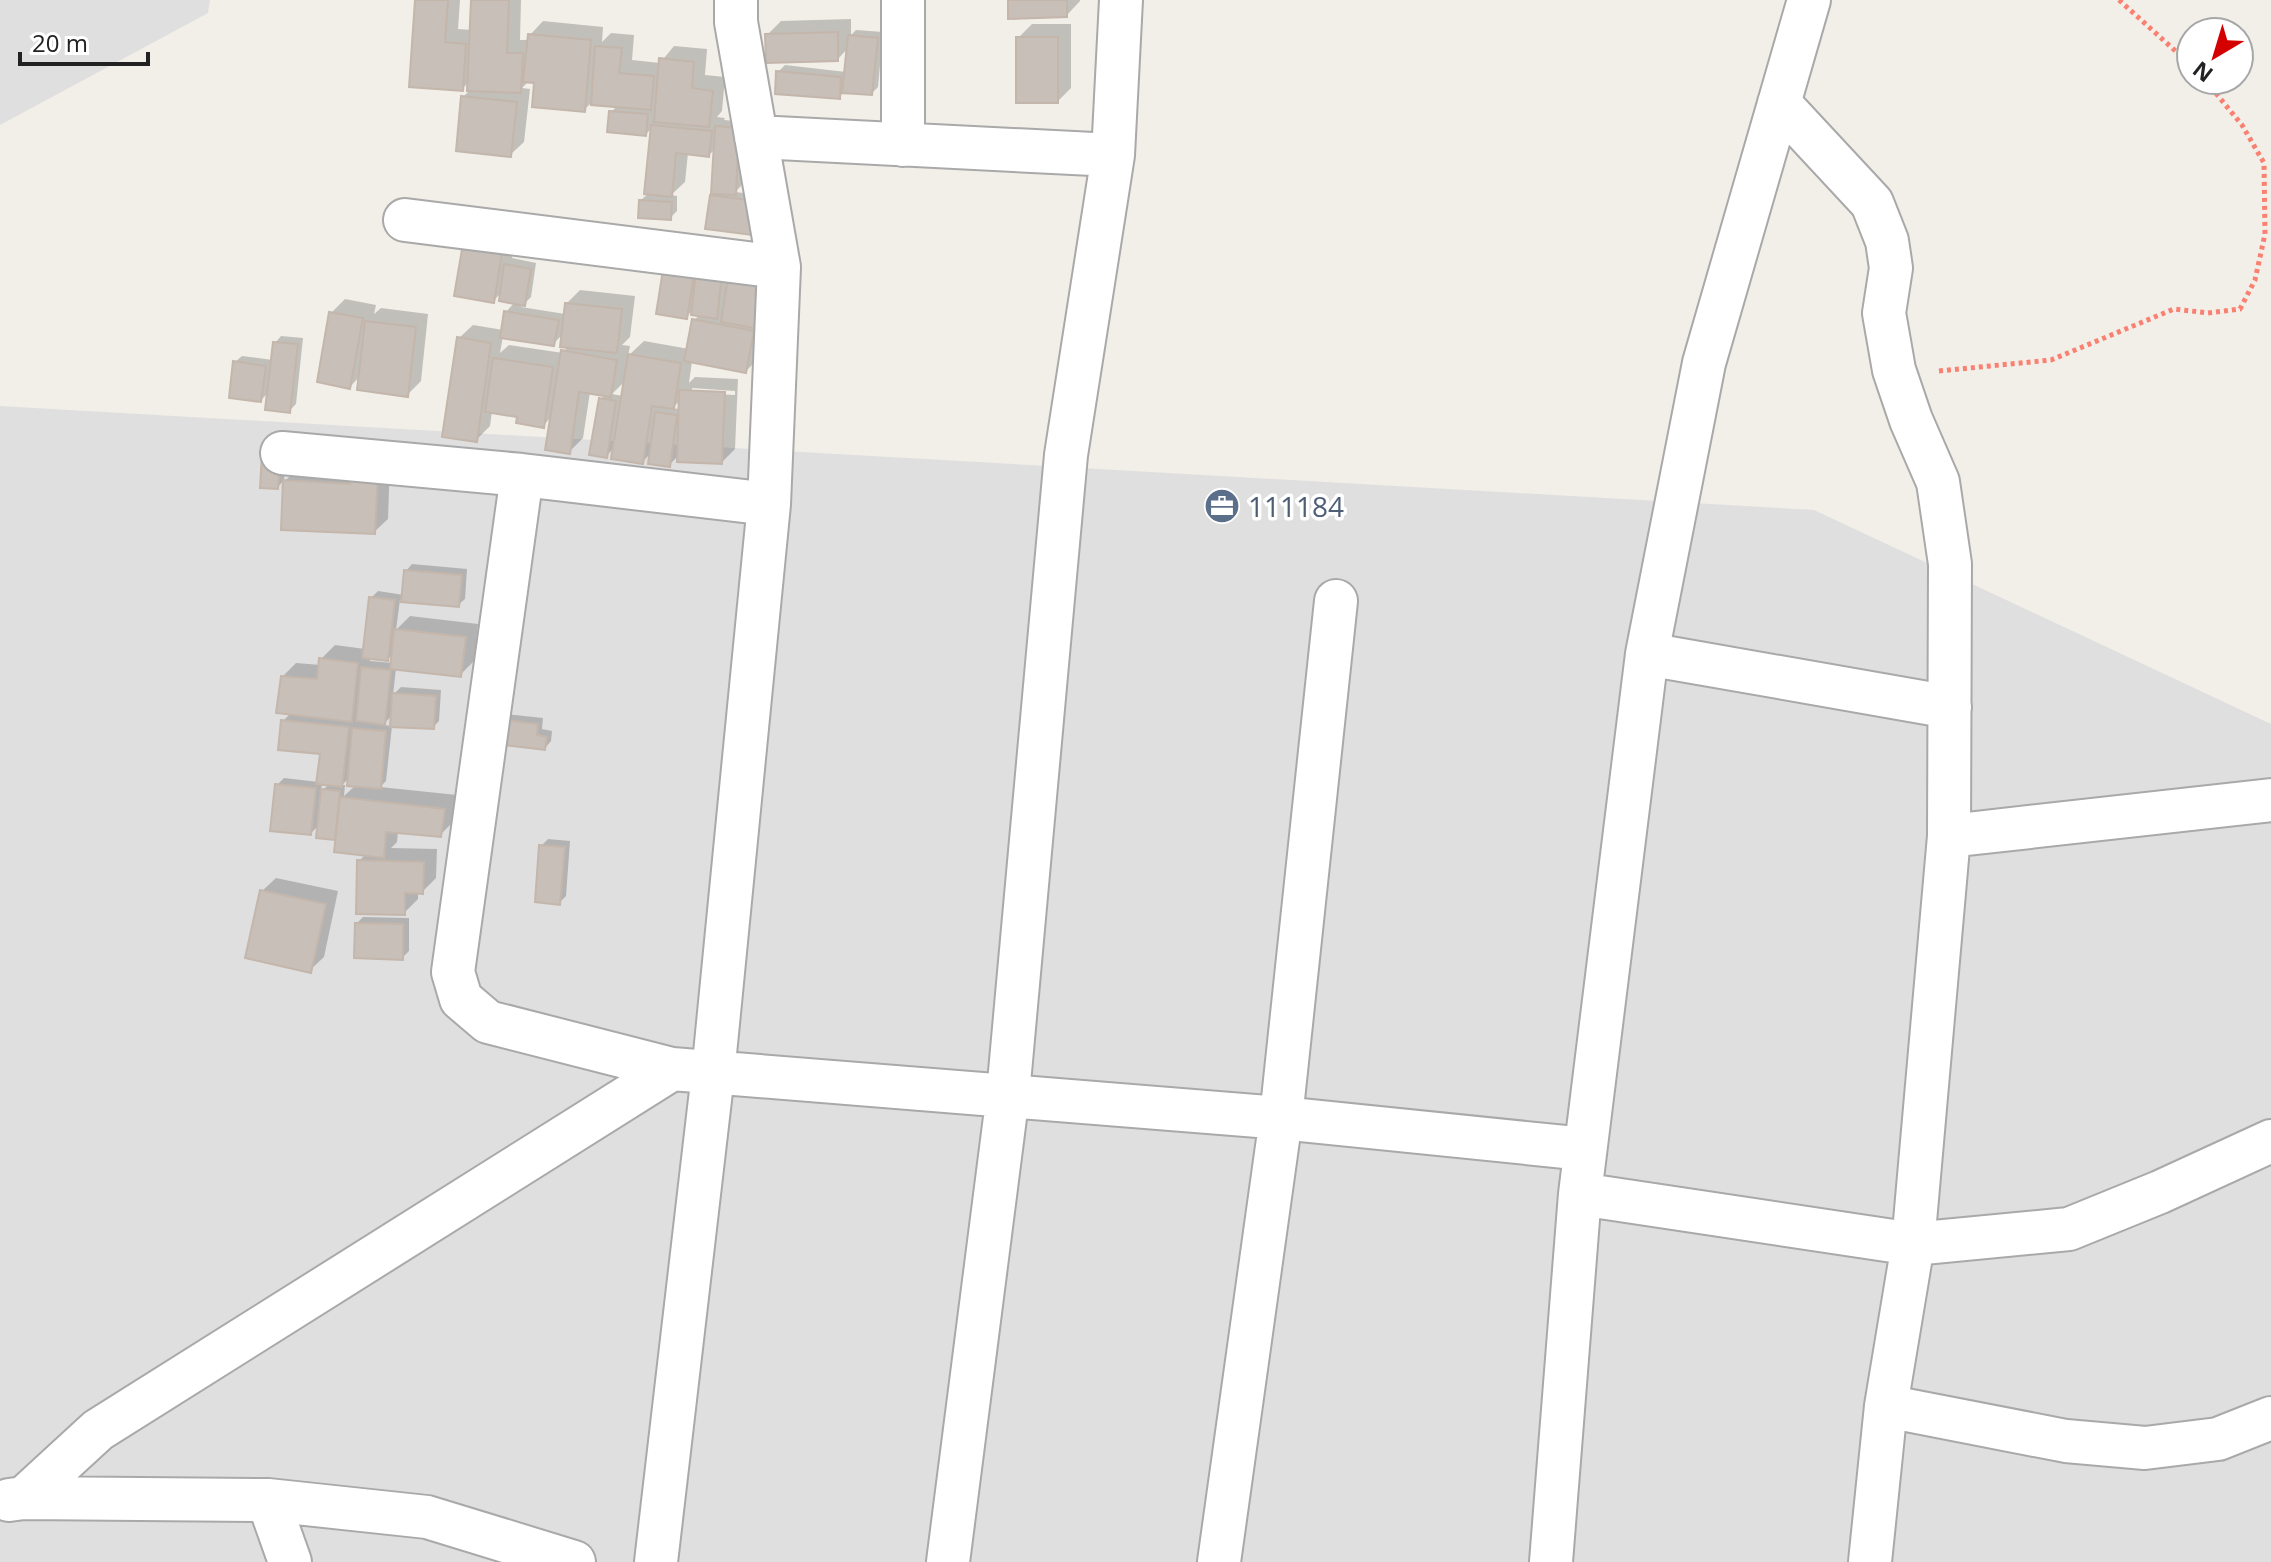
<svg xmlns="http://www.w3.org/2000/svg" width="2271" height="1562" font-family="'Open Sans',sans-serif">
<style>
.residential{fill:#e0dfdf}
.shadow{fill:#0003;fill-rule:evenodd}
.building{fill:#c7bfb8;stroke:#c4b6ab;stroke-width:2}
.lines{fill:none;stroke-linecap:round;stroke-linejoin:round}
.minor-casing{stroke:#a9a9a9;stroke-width:46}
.path{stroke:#fa8072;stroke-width:5;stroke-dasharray:4 4;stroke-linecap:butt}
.minor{stroke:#fff;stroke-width:42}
.labels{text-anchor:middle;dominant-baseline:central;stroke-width:7;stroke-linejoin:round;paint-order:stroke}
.service-label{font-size:28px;fill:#4e5e75;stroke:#fff;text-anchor:start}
</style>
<rect width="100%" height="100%" fill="#f2efe9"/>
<path class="residential" d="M0 0H210L208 13 0 125Z
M0 406 1814 510 2271 724V1562H0Z"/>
<path class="shadow" d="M417 0H460L458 29 472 30 473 0H521L520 40H529L530 35 543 21 603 27 602 42 611 33 634 35 632 60 660 63 674 46 707 49 705 75 725 77 722 111 717 117 725 118 724 120 745 122 741 186 735 192 761 195 757 226 712 196 716 192V148L709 155 688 153 685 182 671 195 677 196V211L670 218 641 200 649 193 653 127 646 134 611 112 618 105 591 103 584 110 536 81 530 80 522 88 530 89 524 142 510 155 463 97 469 91 470 81 462 89Z
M1010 0H1080V1L1067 15Z
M851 19V35L856 30 883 32 878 87 872 93 845 91 839 97 778 72 785 65 846 72 848 48 838 59 767 35 781 21Z
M1032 24H1071V88L1058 101 1018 38Z
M517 226 512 258 536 263 531 297 521 307 565 314 566 304 580 290 635 296 630 337 622 345 630 346 628 356 644 341 689 349 694 320 700 315 694 309 686 317 667 258 767 270 760 357 746 371 692 361 689 383 695 377 738 379 735 449 722 462 679 455 669 465 651 453 642 462 615 447 606 456 601 399 606 394 590 392 583 438 569 452 552 416 543 426 519 416 492 411 490 426 476 440 459 338 473 325 503 330 506 312 515 302 502 292 493 301 456 295ZM563 334 568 346 563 353 509 345 500 353 503 336 553 344ZM626 380 623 396 612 394ZM692 388 735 391V395L692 393ZM681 400 680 409 672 408Z
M345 299 376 305 374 314 381 308 428 314 421 381 407 395 361 375 350 387 331 313Z
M281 336 303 338 296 404 289 411 269 392 261 400 235 362 242 356 273 360 275 343Z
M270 449 286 450 284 480 278 487Z
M390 460 388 519 374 532 285 481 299 467Z
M412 564 467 569 465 599 458 605 400 600 396 630 410 616 478 624 474 661 460 675 396 668 393 695 401 687 441 690 439 721 433 727 393 714 383 725 392 726 386 781 380 787 457 795 454 821 440 835 398 831 397 842 391 848 437 849 436 878 422 892H418V899L404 913 359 861 366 854 338 834 334 838 320 824 311 833 277 785 284 778 319 782 322 753 283 721 291 713 282 677 296 663 321 665V659L335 645 365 649 371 598 378 591 404 595 406 571ZM394 653 393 663 370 661V657L385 659V662ZM350 777 356 785 344 796 345 785H342ZM322 783 329 784 321 792Z
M506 714 543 718 542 729 552 731 551 741 545 748 498 743Z
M548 839 570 841 566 896 559 903 541 846Z
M276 878 338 891 324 957 310 970 262 891Z
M363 917 409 918V951L402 958 357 923Z"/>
<path class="building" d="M415 0H448L445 42 466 44 463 91 409 87Z
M471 0H509L507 53H523L521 93 467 91Z
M1008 0H1067V17L1008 19Z
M838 32V61L766 63 765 34Z
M528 34 591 40 585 112 532 107 534 83 523 82Z
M848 35 878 38 872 95 842 93Z
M1016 37H1058V103H1016Z
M595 46 622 48 619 73 654 76 651 110 591 105Z
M659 58 694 62 692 88 713 91 709 127 654 122Z
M776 71 841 77 840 99 775 94Z
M461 96 517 102 511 157 456 151Z
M609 111 648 114 646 136 607 132Z
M651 125 712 131 709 157 676 153 672 197 644 194Z
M715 126 739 128 736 195 711 194Z
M710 195 756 201 752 235 705 229Z
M639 200 672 202 671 220 638 218Z
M465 232 504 240 494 303 454 296Z
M665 257 696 262 687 319 656 314Z
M697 263 723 266 717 319 691 315Z
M504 264 531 269 525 306 499 301Z
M729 270 762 276 754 328 721 322Z
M565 303 622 309 617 353 560 347Z
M504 311 559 320 554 346 500 338Z
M329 312 363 318 350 389 317 382Z
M692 319 754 331 746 373 684 361Z
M365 321 416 327 408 397 357 390Z
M457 337 491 343 477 442 442 437Z
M273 342 298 344 290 413 265 410Z
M561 350 617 360 611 397 579 392 570 454 545 450Z
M628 354 681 363 674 409 652 406 643 464 611 459Z
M493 358 553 367 544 428 516 423 517 417 485 412Z
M233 361 266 366 261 402 229 398Z
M679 390 725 392 722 464 677 462Z
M599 398 616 401 607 458 589 455Z
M655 412 677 415 670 467 648 464Z
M262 454 280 455 278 489 260 488Z
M350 472 378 473 375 534 281 530 283 480 350 484Z
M404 570 462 575 459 607 401 602Z
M369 597 395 600 388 661 362 658Z
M394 629 466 637 461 677 390 669Z
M319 658 358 663 352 722 276 713 281 676 317 679Z
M361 667 391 670 385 725 356 721Z
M392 693 436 696 434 729 390 727Z
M498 719 538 724 537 735 547 737 545 750 496 744Z
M281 720 349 727 342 787 316 784 320 754 278 750Z
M352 728 386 731 381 789 347 786Z
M275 784 316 788 311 835 270 831Z
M321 789 340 791 335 840 316 838Z
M340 797 445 809 441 837 386 832 384 858 334 852Z
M539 845 565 847 560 905 535 902Z
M357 860 424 862 423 894 405 893V915L356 914Z
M260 890 326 904 311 973 245 958Z
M355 923 403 924V960L354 958Z"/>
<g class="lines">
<defs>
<path id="minor" d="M903 0V145
M1779 103 1872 203 1887 241 1891 268 1884 313 1894 370 1911 420 1938 482 1950 564 1949 836
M756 137 1113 155
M405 220 779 267
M282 453 522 475 769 504
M522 475 453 972 461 999 488 1022 672 1069
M1647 654 1950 707
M1580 1194 1913 1244 2069 1229 2160 1192 2271 1141
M1886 1406 2066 1441 2145 1448 2218 1439 2271 1418
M24 1498 98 1430 672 1069 1281 1118 1585 1149
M9 1500 24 1498 268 1500 427 1517 574 1562
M268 1500 290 1562
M656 1562 713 1074 769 504 779 267 736 22V0
M948 1562 1008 1094 1066 455 1113 155 1121 0
M1219 1562 1281 1118 1336 601
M1551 1562 1580 1194 1647 654 1704 363 1809 0
M1870 1562 1886 1406 1913 1244 1949 836 2271 800"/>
</defs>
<use href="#minor" class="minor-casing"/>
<path class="path" d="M2119 0 2191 65
M1939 371 2051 360 2174 309 2208 313 2240 309 2255 280 2265 234 2264 163 2242 125 2205 80"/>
<use href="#minor" class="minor"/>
</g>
<defs>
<symbol id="office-disc" viewBox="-11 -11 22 22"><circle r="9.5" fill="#5c6f8a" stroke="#fff"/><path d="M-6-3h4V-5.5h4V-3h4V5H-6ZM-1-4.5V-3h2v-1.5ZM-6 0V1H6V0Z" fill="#fff"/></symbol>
</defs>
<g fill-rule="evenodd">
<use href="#office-disc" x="1202" y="486" width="40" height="40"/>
</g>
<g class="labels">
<g class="service-label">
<text x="1248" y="506">111184</text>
</g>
</g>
<g transform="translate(2215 56) rotate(218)"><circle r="38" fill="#ffffff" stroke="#a7a7a7" stroke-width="2"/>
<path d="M0-6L14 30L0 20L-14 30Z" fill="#d40000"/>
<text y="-12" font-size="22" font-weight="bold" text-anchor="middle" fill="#222222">N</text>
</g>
<path d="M20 52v12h128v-12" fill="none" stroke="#222222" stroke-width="4"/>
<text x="32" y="52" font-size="24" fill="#222222" stroke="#ffffff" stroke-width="6" paint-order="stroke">20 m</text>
</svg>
